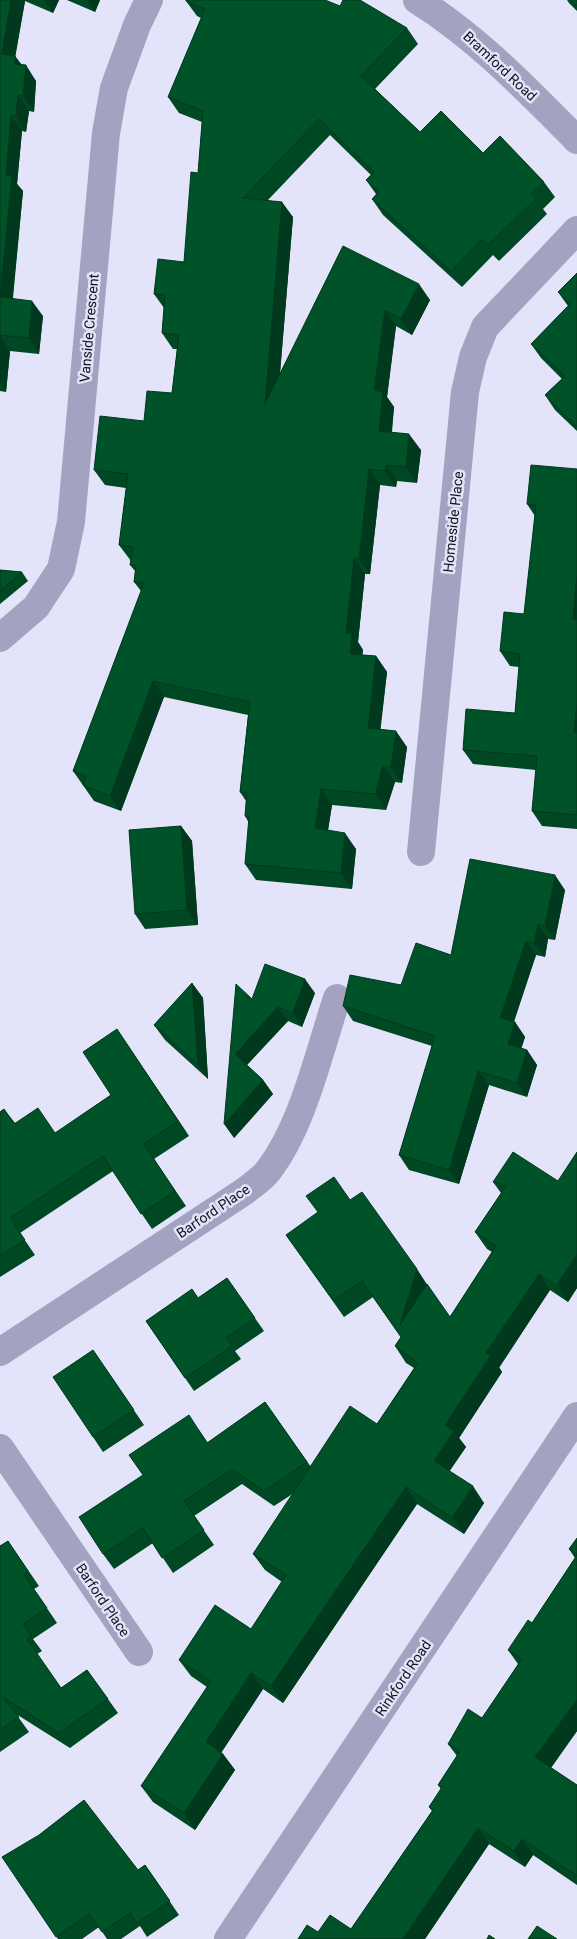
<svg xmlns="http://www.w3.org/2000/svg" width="577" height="1939" font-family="Roboto,sans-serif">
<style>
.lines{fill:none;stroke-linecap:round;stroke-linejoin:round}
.minor{stroke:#a3a3c1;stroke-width:28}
.wall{fill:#004723}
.shaded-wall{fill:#00391d}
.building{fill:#005229;stroke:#00391d}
.labels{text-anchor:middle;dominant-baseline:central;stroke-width:5;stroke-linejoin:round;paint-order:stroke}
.street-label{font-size:14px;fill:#12111d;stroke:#e3e3f9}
</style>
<rect width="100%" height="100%" fill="#e3e3f9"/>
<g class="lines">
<path class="minor" d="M417 0C478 38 526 89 577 140
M0 638 36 607 61 569 71 522 106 133 114 88 137 25 149 0
M421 852 465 392 473 357 485 327 577 230
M0 1352 245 1191C252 1185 262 1179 268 1171 303 1126 319 1052 337 998
M0 1448 139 1652
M228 1939 577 1416"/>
</g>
<path class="wall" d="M0 0H59L53 13 25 1 15 56 22 65 36 81 34 112 29 111 26 132 22 131 17 184 23 191 13 298 43 316 39 354 10 351 6 392 0 391Z
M67 0H100L95 12Z
M567 0H577V11L569 3Z
M186 1 340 6 407 28 418 44 375 89 420 132 483 153 544 182 555 197 543 209 547 214 499 261 493 255 462 287 383 215 372 199 376 194 366 180 371 175 330 135 268 200 293 217 280 374 343 246 430 300 412 335 396 326 387 397 394 407 392 432 421 450 417 483 397 481 396 487 380 485 370 574H365L358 642 363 650 362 655 376 656 387 672 380 729 407 747 402 783 395 782 386 810 332 805 328 830 356 849 352 889 256 880 245 864 249 823 245 816 246 801 240 792 248 715 164 697 121 811 94 801 73 771 141 591 134 582 136 572 130 565 131 561 119 545 126 488 105 485 94 470 172 393 177 349H173L162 333 164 308 154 294 184 262 198 173 202 122 179 113 168 97 201 18 197 16Z
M577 273V431L555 410 545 395 562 379 541 358 531 344 568 306 558 292Z
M577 469V829L542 826 532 811 536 770 473 764 463 750 515 713 519 667 510 666 500 651 524 614 535 516 527 504Z
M0 570 22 572 28 581 0 604Z
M181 826 192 841 198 925 145 929 135 914Z
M565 890 555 940 548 939 545 957 536 955 514 1022H515L525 1037 521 1049 527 1050 537 1065 527 1097 489 1085 459 1184 409 1170 399 1155 432 1046 353 1021 343 1006 401 985Z
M192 983 203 998 208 1079 165 1040 154 1025Z
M315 993 302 1027 288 1021 247 1065 263 1080 273 1094 234 1138 252 999Z
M127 1044 189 1136 154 1159 186 1206 152 1229 113 1171 20 1233 35 1255 0 1277V1112L4 1109 15 1123 56 1133 111 1095Z
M577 1152V1288L568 1302 550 1290 499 1368 502 1372 459 1438 466 1447 449 1471 484 1503 464 1534 417 1504 283 1703 263 1689 221 1753 223 1754 235 1770 195 1830 153 1802 141 1786 207 1687 191 1676 179 1660 251 1629 282 1582 265 1570 253 1554 294 1493 274 1506 242 1484 194 1516 214 1545 173 1573 153 1543 114 1569 103 1554 143 1475 199 1430 208 1443 265 1402 311 1467 377 1424 414 1368 406 1363 395 1346 401 1337 373 1297 344 1317 286 1235 350 1200 450 1317 492 1252 487 1249 475 1232 501 1193 493 1182 558 1181Z
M227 1278 264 1331 235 1351 241 1359 194 1391 146 1321 198 1298Z
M93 1350 144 1425 103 1452 93 1437Z
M577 1538V1731L551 1768 577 1785V1885L533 1855 525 1867 489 1844 425 1939H298L318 1932 351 1929 432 1811 429 1807 441 1789 438 1785 457 1756 448 1744 482 1718 518 1664 508 1650 532 1623 575 1558 569 1549Z
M8 1541 39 1586 34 1589 57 1623 33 1639 42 1651 37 1654 61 1688 87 1670 118 1713 70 1748 16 1714 29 1732 0 1752V1546Z
M2 1857 138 1870 145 1865 179 1915 147 1937 140 1926 121 1939H107L99 1927 82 1939H58Z"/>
<path class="shaded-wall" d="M11 0H24L25 1 13 70 2 54Z
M44 0H59L53 13Z
M87 0H100L95 12Z
M15 56 25 70 26 65 36 81 34 112 23 96 15 64Z
M18 95 29 111 26 132 16 116Z
M11 116 22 131 17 184 23 191 11 313 0 297 6 175Z
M282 202 293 217 276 420 265 404Z
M419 284 430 300 412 335 401 319Z
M32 301 43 316 39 354 29 338Z
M385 310 396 326 387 397 394 407 390 446 379 431 374 390Z
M0 336 10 351 6 392 0 383Z
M409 434 421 450 417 483 406 467Z
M386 465 397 481 396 487 385 471Z
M369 469 380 485 370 574 359 559Z
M354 558 365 574 358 642 363 650 361 670 350 654 346 633Z
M577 574V625L573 619Z
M376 656 387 672 379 743 368 728Z
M153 681 164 697 121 811 110 796Z
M577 703V737L574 732Z
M396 731 407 747 402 783 391 767Z
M383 766 395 782 386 810 375 794Z
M321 789 332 805 326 843 315 828Z
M181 826 192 841 198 925 187 910Z
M345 833 356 849 352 889 341 873Z
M555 875 565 890 555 940 545 925Z
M538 924 548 939 545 957 534 943Z
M526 941 536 955 510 1032 500 1018Z
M305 979 315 993 302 1027 293 1013Z
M192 983 203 998 208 1079 198 1064Z
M278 1007 288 1021 244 1068 235 1054Z
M515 1022 525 1037 518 1059 508 1044Z
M117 1029 127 1044 189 1136 178 1121Z
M527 1050 537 1065 527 1097 517 1083Z
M478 1071 489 1085 459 1184 449 1170Z
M263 1080 273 1094 234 1138 224 1124Z
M577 1254V1288L568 1302 557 1285Z
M417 1269 428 1286 400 1325Z
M539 1274 550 1290 499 1367 502 1372 459 1438 466 1447 445 1478 434 1461 445 1425 486 1353Z
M473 1486 484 1503 464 1534 452 1518Z
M406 1487 417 1504 283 1703 271 1686Z
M251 1673 263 1689 217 1759 206 1742Z
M577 1700V1731L547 1773 535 1757Z
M223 1754 235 1770 195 1830 184 1813Z
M478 1828 489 1844 425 1939H403Z
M522 1839 533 1855 525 1867 514 1851Z"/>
<path class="building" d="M0 0H11L2 54 15 56V64L26 65 23 96 18 95 16 116H11L6 175 12 176 0 297 32 301 29 338 0 335Z
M186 0H325L340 6 343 0H360L407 28 361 76 420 132 441 111 483 153 500 136 544 182 531 194 536 199 488 245 482 239 451 271 372 199 379 192 366 180 374 172 319 119 243 198 282 202 265 404 343 246 419 284 401 319 385 310 374 390 383 392 379 431 409 434 406 467 386 465 385 471 369 469 359 559 354 558 346 633 352 634 350 654 376 656 368 728 396 731 391 767 383 766 375 794 321 789 315 828 345 833 341 873 245 864 249 817 245 816 247 793 240 792 250 702 153 681 110 796 83 785 86 776 73 771 144 583 134 582 136 565H130L133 547 119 545 128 474 94 470 100 416 144 421 147 391 172 393 179 335 162 333 165 295 154 294 158 259 184 262 191 172 198 173 203 111 168 97 205 9 186 1Z
M571 0H577V6Z
M577 273V427L545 395 565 376 531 344 570 304 558 292Z
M531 465 577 469V574L573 619H577V703L574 732 577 733V815L532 811 537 756 463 750 466 709 515 713 520 654 500 651 504 612 524 614 536 505 527 504Z
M0 570 22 572 0 591Z
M181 826 187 910 135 914 129 830Z
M470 859 555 875 545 925 538 924 534 943 526 941 500 1018 515 1022 508 1044 527 1050 517 1083 478 1071 449 1170 399 1155 435 1036 343 1006 350 975 401 985 416 943 451 955Z
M265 964 305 979 293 1013 278 1007 235 1054 263 1080 224 1124 236 984 252 999Z
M192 983 198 1064 154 1025Z
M117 1029 178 1121 144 1144 175 1191 141 1214 103 1156 10 1218 25 1240 0 1256V1112L4 1109 14 1124 38 1108 55 1133 111 1095 83 1052Z
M513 1152 558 1181 577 1152V1254L557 1285 539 1274 486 1353 491 1355 445 1425 454 1431 434 1461 473 1486 452 1518 406 1487 271 1686 251 1673 206 1742 223 1754 184 1813 141 1786 211 1681 179 1660 215 1605 251 1629 286 1575 253 1554 350 1406 377 1424 418 1363 395 1346 401 1337 362 1281 333 1300 286 1235 318 1212 306 1196 334 1177 350 1200 362 1192 417 1269 400 1325 427 1284 450 1317 496 1246 475 1232 506 1186 493 1182Z
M227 1278 255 1318 226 1338 232 1346 185 1378 146 1321 192 1289 198 1298Z
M93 1350 134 1410 93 1437 53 1377Z
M265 1402 307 1462 264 1491 232 1469 184 1501 204 1530 162 1558 143 1528 103 1554 79 1517 143 1475 129 1455 189 1415 207 1443Z
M577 1538V1700L535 1757 577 1785V1876L522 1839 514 1851 478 1828 403 1939H298L307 1925 318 1932 330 1915 351 1929 433 1810 429 1807 442 1787 438 1785 460 1751 448 1744 468 1709 482 1718 522 1659 508 1650 528 1620 532 1623 577 1555 569 1549Z
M8 1541 28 1571 24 1575 47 1608 23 1624 31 1636 27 1639 61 1688 87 1670 108 1699 59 1733 3 1697 19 1717 0 1730V1546Z
M84 1800 138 1870 145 1865 170 1901 137 1923 130 1913 102 1932 89 1914 56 1937 2 1857 39 1835Z
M537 1926 557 1939H528Z
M489 1935 495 1939H487Z"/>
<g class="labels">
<g class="street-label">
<text transform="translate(500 66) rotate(43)">Bramford Road</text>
<text transform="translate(89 328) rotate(-85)">Vanside Crescent</text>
<text transform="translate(453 522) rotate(-84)">Homeside Place</text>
<text transform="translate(213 1211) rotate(-34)">Barford Place</text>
<text transform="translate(103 1600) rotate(56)">Barford Place</text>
<text transform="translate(403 1678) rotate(-56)">Rinkford Road</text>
</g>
</g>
</svg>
